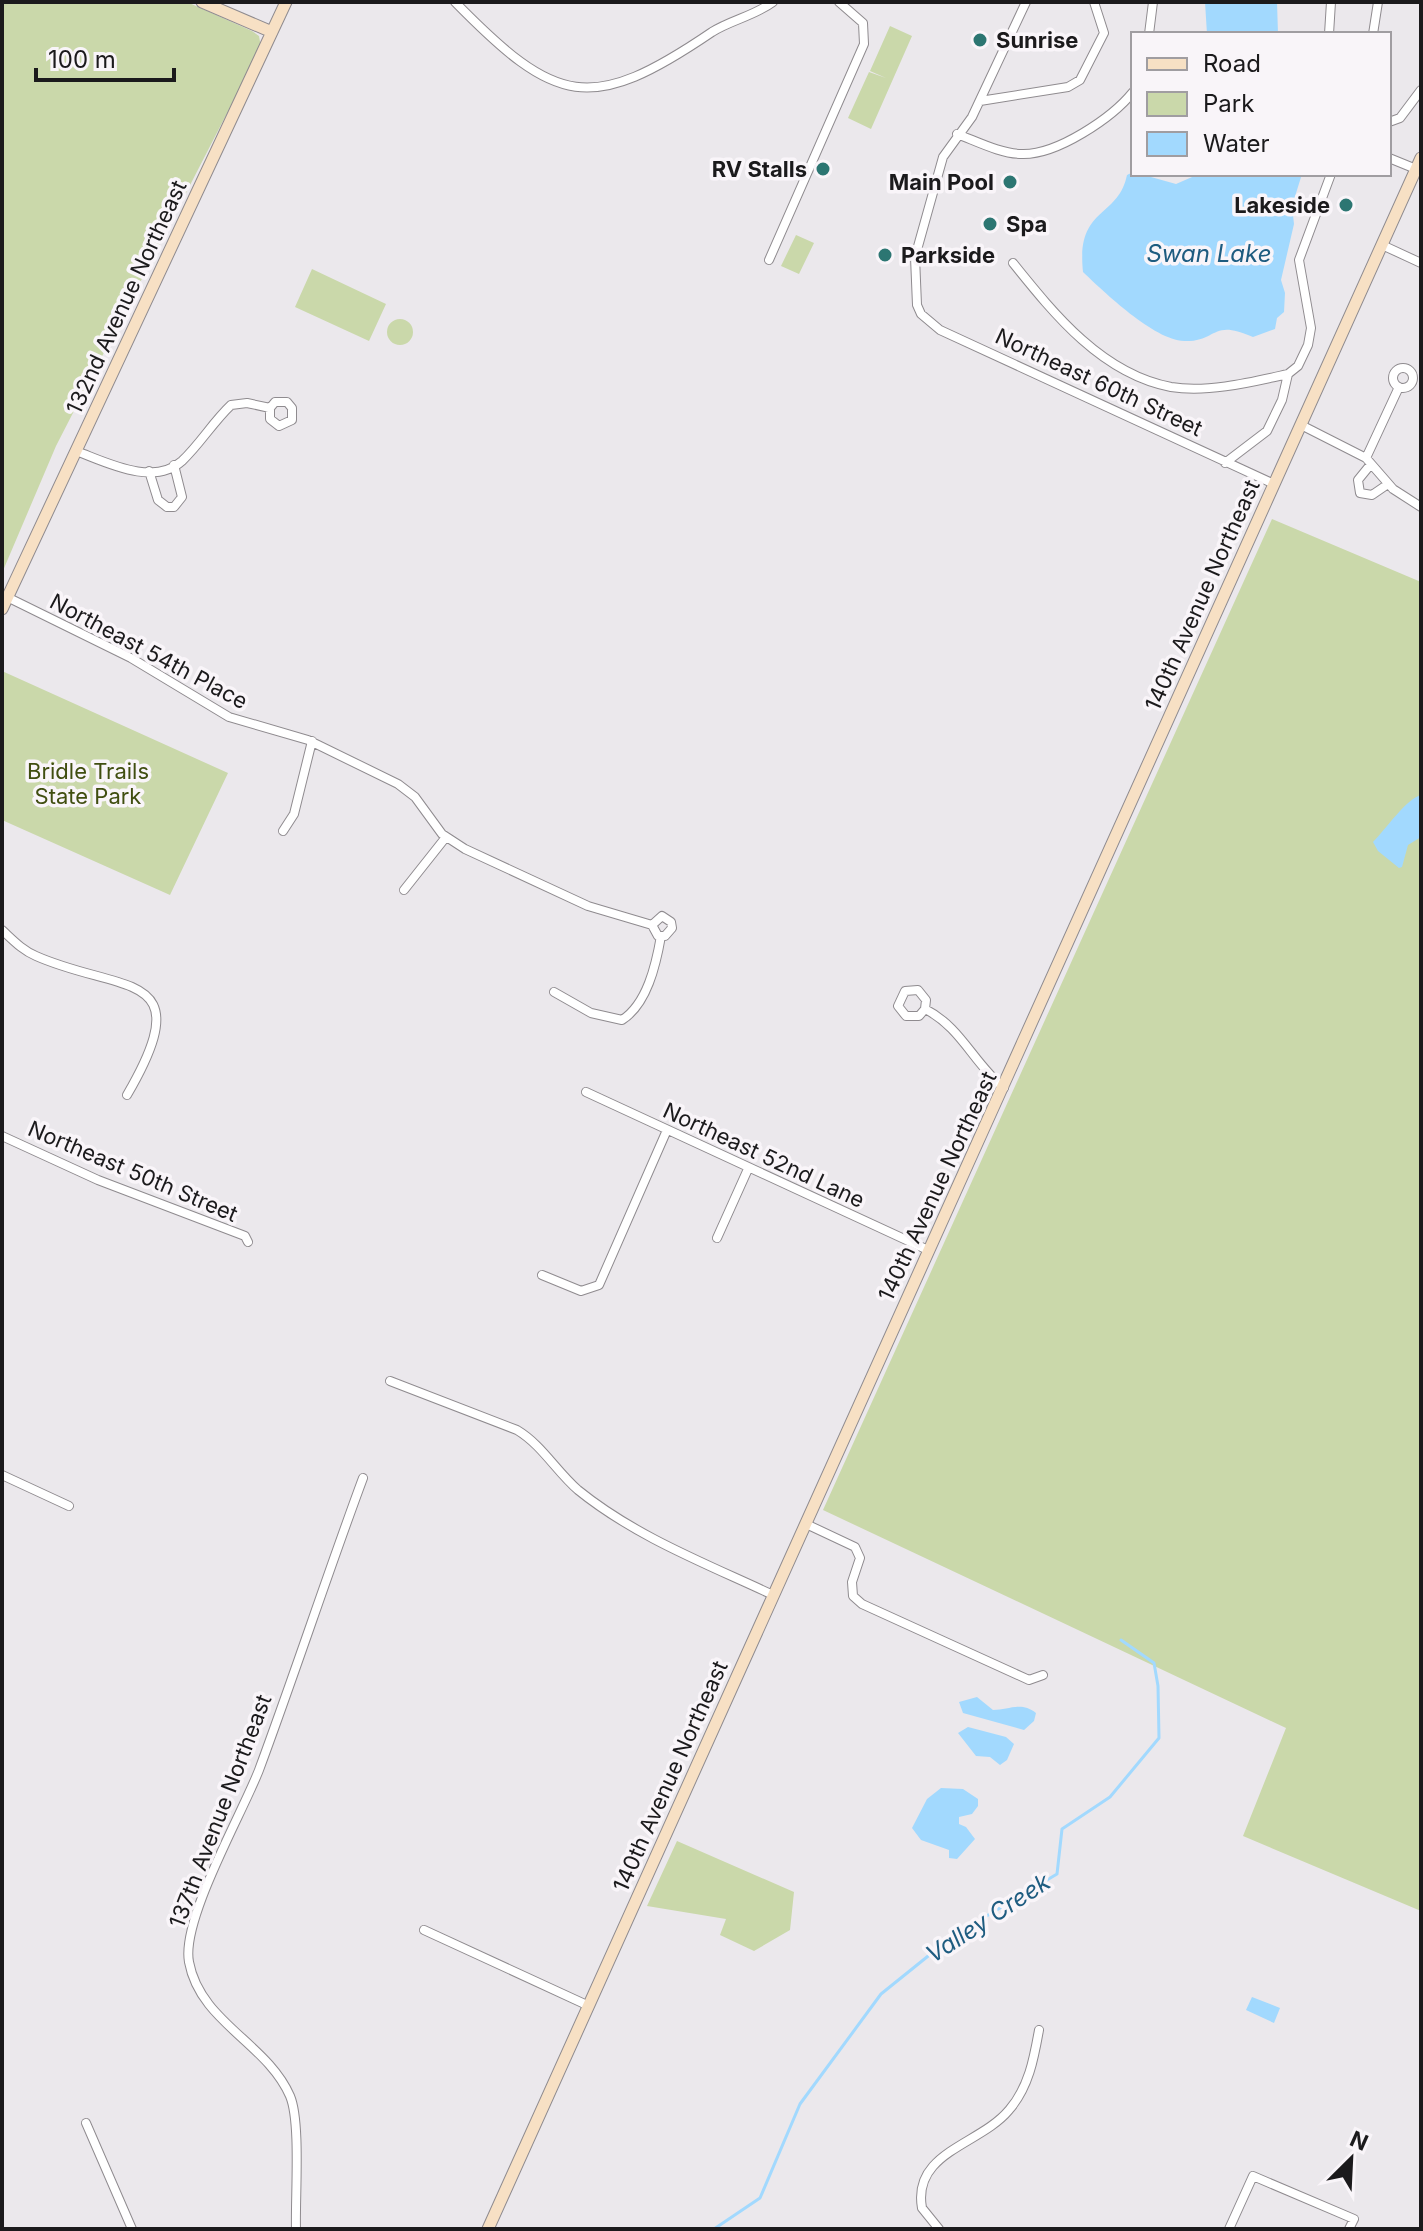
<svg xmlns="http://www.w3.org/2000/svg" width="1423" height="2231" font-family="Inter,sans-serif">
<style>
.green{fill:#cad8aa}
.water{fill:#a2d9fe}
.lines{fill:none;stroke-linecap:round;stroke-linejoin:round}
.stream{stroke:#a2d9fe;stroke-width:3}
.street-casing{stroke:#8f8b8f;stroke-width:10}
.secondary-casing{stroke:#8f8b8f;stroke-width:13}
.street{stroke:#fff;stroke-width:8}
.secondary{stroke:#f7e0c4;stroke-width:11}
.poi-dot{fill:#2c7672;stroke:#f9f5f9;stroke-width:3}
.labels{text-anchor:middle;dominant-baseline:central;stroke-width:7;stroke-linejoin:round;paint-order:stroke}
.poi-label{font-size:22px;font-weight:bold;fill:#1b1a1c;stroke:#f9f5f9;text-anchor:start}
.street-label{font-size:22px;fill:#1b1a1c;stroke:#f9f5f9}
.park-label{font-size:22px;fill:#404e10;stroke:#f9f5f9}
.water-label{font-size:24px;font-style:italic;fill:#1e5c80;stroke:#f9f5f9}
</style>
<rect width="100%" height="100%" fill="#ebe8ec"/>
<path class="green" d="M2 2H187L252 31 259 36 261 47 56 446 2 573Z
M890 26 912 36 871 129 848 118 869 72 886 78 870 71Z
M796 235 814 243 799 274 781 266Z
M312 269 386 304 369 341 295 307Z
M387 332a13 13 0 1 1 26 0a13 13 0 1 1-26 0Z
M1272 519 1421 582V1911L1243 1836 1286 1728 823 1510Z
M2 671 228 773 170 895 2 820Z
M677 1841 794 1892 790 1930 754 1951 720 1935 726 1919 647 1906Z"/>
<path class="water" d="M1205 2H1277L1278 34H1207Z
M1133 172 1176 184 1199 174H1302L1292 206 1294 224 1281 280 1285 293 1284 312 1277 318 1275 329 1253 337C1211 318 1218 342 1184 341 1154 340 1104 292 1083 272 1076 206 1118 219 1127 175Z
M1421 795V837L1408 845 1402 867 1399 868 1378 851 1373 842C1385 830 1407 798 1421 795Z
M977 1697 993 1710C1009 1710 1021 1701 1036 1713L1034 1721 1024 1730 963 1713 959 1702Z
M968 1727 1006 1737 1014 1744 1007 1760 1000 1765 990 1757 976 1756 958 1733Z
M941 1788 963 1789 978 1799V1806L972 1814 959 1817V1824L966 1827 975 1839 957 1859 949 1858V1850L921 1840 912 1828 927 1799Z
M1252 1997 1280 2008 1274 2023 1246 2010Z"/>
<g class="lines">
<path class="stream" d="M714 2229 760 2198 800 2104 881 1994 953 1936 1057 1874 1062 1829 1110 1797 1159 1738 1158 1686 1154 1663 1121 1640"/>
<defs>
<path id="street" d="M455 2C556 105 590 115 712 32 731 20 754 16 773 2
M1026 2 972 117 943 157 915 257 917 305 921 314 940 330 1274 484
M1149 34 1153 2
M1329 34 1331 2
M1373 34 1378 2
M980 101 1068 87 1080 80 1104 33 1094 2
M1389 122 1400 118 1421 90
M957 134C976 141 1001 154 1022 154 1057 155 1112 118 1133 92
M1389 158 1416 169
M1382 245 1421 263
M769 260 864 44 863 23 839 2
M1013 263C1054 314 1102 374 1171 387 1208 393 1252 382 1288 374
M1393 378a10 10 0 1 1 20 0a10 10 0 1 1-20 0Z
M1301 425 1366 458 1393 489 1421 507
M76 451C106 462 153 487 182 461 200 444 213 422 231 405L247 403 270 408V419L279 426 292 420V408L287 402H275L270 408
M1366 458 1399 387
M1225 463 1267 431 1282 400 1288 374 1298 366 1308 345 1311 328 1299 260 1331 174
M1371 464 1358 480 1360 493 1372 495 1388 484
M149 471 158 500 167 507H174L182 497 174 465
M7 597 131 658 229 717 308 740 398 784 415 797 442 834 465 849 588 906 652 925 658 936H665L672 928 671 922 662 916 652 925
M283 831 294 814 312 741
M404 890 446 837
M2 930C13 940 22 950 36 956 122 994 201 968 127 1095
M554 992 591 1013 622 1020C647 1004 656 965 661 936
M925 1009 926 1000 918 990 905 991 898 1006 906 1016H919L925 1009C961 1027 974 1064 1004 1088
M586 1092 928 1250
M2 1136 98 1180 245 1236 248 1242
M717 1238 748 1169
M542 1275 581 1291 599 1285 667 1130
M390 1381 517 1430C542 1445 556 1471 578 1490 636 1537 707 1564 773 1595
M2 1475 69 1506
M806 1524 855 1547 860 1558 852 1582 853 1596 862 1604 1029 1680 1043 1675
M424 1930 589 2006
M86 2123 132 2229
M296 2229C295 2197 301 2122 290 2096 267 2043 200 2022 189 1962 181 1920 242 1814 259 1770 295 1673 327 1575 363 1478
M939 2229 922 2208C912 2152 980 2145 1009 2110 1029 2087 1034 2058 1039 2030
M1229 2229 1253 2176 1354 2219 1349 2229"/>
<path id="secondary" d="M202 2 272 32
M2 609 286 2
M488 2229 1421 158"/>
</defs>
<use href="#street" class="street-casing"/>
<use href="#secondary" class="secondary-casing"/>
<use href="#street" class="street"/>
<use href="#secondary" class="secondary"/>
</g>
<g class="poi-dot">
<circle cx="980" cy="40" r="8"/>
<circle cx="823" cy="169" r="8"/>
<circle cx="1010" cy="182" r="8"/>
<circle cx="1346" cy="205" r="8"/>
<circle cx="990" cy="224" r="8"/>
<circle cx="885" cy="255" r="8"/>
</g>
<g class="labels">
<g class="poi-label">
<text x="996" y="40">Sunrise</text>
<text x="807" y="169" text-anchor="end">RV Stalls</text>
<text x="994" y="182" text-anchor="end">Main Pool</text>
<text x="1330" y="205" text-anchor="end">Lakeside</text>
<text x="1006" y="224">Spa</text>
<text x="901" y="255">Parkside</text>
</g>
<g class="street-label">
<text transform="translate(126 297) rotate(-65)">132nd Avenue Northeast</text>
<text transform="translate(1099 382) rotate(25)">Northeast 60th Street</text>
<text transform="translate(1202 595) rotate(-66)">140th Avenue Northeast</text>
<text transform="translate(149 651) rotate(28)">Northeast 54th Place</text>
<text transform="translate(764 1155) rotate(25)">Northeast 52nd Lane</text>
<text transform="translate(133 1171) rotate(23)">Northeast 50th Street</text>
<text transform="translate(937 1186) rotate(-65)">140th Avenue Northeast</text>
<text transform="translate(670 1776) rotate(-66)">140th Avenue Northeast</text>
<text transform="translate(220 1811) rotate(-69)">137th Avenue Northeast</text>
</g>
<g class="park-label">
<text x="88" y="771">Bridle Trails<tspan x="88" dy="25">State Park</tspan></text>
</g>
<g class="water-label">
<text x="1209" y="253">Swan Lake</text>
<text transform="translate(988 1918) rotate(-33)">Valley Creek</text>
</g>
</g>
<rect width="1423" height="2231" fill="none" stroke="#1b1a1c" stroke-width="8"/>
<rect x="1131" y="32" width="260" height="144" fill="#f9f5f9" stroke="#a09da1" stroke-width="2"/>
<rect x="1147" y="58" width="40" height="12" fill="#f7e0c4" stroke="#a09da1" stroke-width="2"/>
<text x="1203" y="72" font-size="24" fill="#1b1a1c">Road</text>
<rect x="1147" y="92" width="40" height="24" fill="#cad8aa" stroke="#a09da1" stroke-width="2"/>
<text x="1203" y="112" font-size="24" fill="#1b1a1c">Park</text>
<rect x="1147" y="132" width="40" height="24" fill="#a2d9fe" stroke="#a09da1" stroke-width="2"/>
<text x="1203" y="152" font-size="24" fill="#1b1a1c">Water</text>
<g transform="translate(1351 2159) rotate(24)" stroke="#f9f5f9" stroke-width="6" paint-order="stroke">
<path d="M0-6L14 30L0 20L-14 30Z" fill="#1b1a1c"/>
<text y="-12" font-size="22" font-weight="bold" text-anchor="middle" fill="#1b1a1c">N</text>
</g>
<path d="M36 68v12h138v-12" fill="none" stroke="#1b1a1c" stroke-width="4"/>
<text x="48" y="68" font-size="24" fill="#1b1a1c" stroke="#f9f5f9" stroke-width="6" paint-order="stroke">100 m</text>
</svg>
